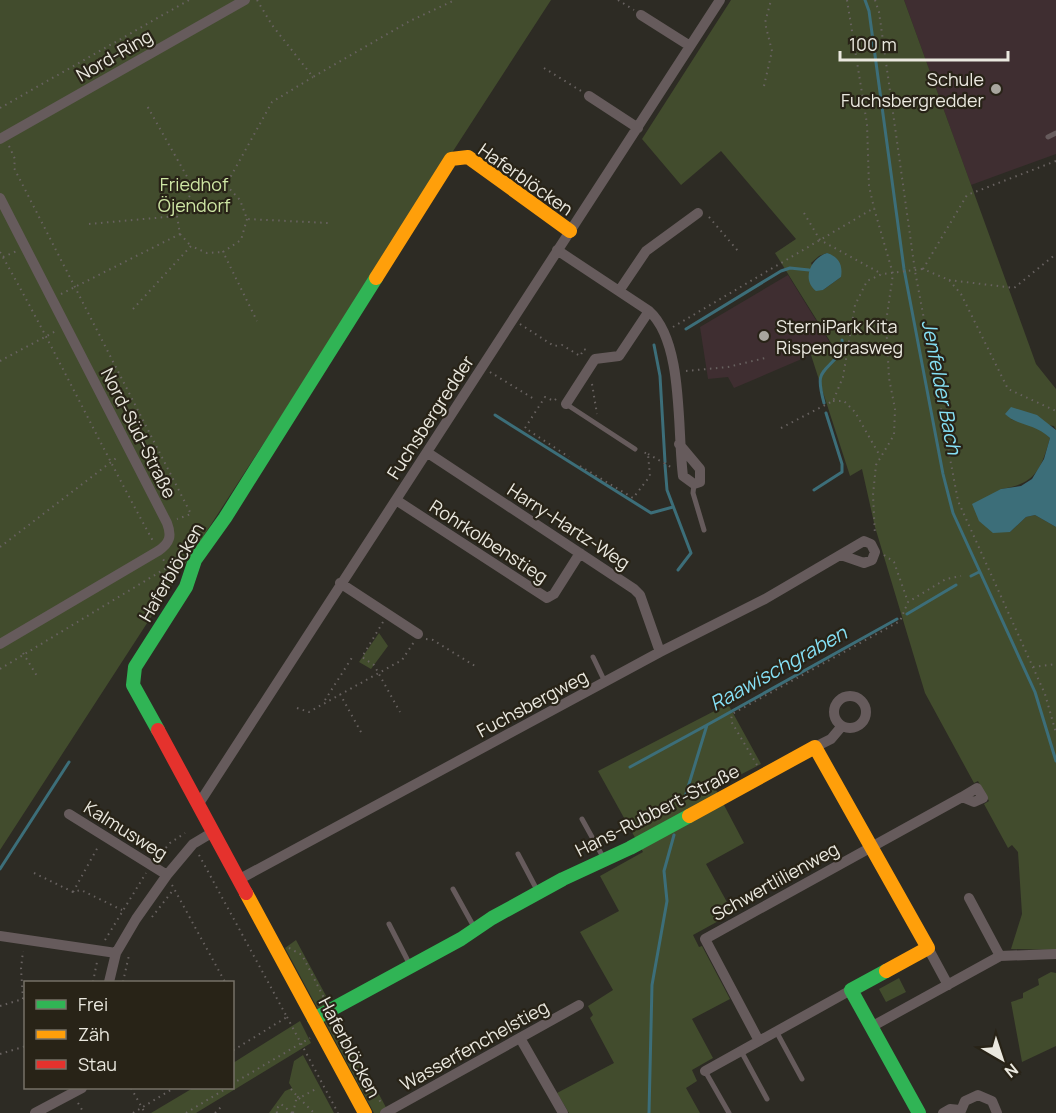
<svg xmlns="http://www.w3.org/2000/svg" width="1056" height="1113" font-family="Manrope,sans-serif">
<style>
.education{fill:#3f2e31}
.green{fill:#424c2d;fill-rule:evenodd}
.water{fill:#3c6e79}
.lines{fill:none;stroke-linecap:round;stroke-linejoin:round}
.stream{stroke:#3c6e79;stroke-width:3}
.path{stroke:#686260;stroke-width:2;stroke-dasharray:1.5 4.5;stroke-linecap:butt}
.lane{stroke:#665b5c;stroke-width:5}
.street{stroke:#665b5c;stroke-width:10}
.fast{stroke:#30b455;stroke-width:14}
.slow{stroke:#ff9f0a;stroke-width:14}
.jam{stroke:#e5322d;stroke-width:14}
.poi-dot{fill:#a8a69e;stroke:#282317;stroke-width:2}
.labels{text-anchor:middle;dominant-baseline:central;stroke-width:4.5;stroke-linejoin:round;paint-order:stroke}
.street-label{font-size:18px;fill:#eae8df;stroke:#282317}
.poi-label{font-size:18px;fill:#eae8df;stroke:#282317;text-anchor:end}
.park-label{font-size:18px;fill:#cee6a4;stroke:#282317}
.water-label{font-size:20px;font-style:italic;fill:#85dff4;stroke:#282317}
</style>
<rect width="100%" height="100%" fill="#2d2b24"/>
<path class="education" d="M904 0H1056V154L971 185Z
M788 275 832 346 734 388 728 377 708 379 700 327Z"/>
<path class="green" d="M0 0H551L0 850Z
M731 0H904L1036 364 1056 389V430L1054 426 1010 419 1039 428 1050 438C1041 470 1035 484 1001 489L1010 532 1026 517 1035 515 1056 527V950L1011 949 1022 914 1018 852 1012 845 1008 848 984 804 989 801 978 781 974 783 925 693 875 527 862 469 850 476 811 355 833 346 775 253 796 239 721 151 681 185 642 139ZM827 253 841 277 823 290 811 263 819 256Z
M379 633 388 646 371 669 359 662Z
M728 704 761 764 715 788 744 843 706 864 733 913 693 935 699 947 702 946 730 999 692 1019 713 1058 692 1070 697 1081 686 1088 700 1113H569L557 1093 614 1063 590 1018 593 1015 588 1006 613 990 580 932 619 911 600 876 643 852 598 771Z
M296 940 389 1113H374L285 948Z
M1051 972 1056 973V1046L1022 1062 1011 1002 1023 998V993L1039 985 1038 979Z
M899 978 906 992 886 1002 879 989Z
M300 1021 311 1043 196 1113H151L193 1088H232L233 1063Z
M303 1055 334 1113H269L285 1091 292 1088 289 1083 294 1061Z"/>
<path class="water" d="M827 253C839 257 843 265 841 277L823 290 816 291C801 279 811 258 827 253Z
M1011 407 1037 415 1056 430V527L1035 515 1026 517 1010 532 993 533 979 521 972 504 1001 489 1021 486 1032 479 1044 459 1050 438C1035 423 1017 426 1005 414Z"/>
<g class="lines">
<path class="stream" d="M865 0 869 11 904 269 943 474 953 513 1035 692 1056 761
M686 329 781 271 790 268 809 270
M654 345 660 376 665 462
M824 403C815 369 822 376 842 351V340
M495 415 651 513 673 507
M665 465 667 490 691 553 678 570
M814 490 842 472V464L826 413
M971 576 979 572
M907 614 956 585
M630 767 707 725
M685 797 707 725 897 619
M0 869 69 762
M649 1113 652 985 667 901 664 871 674 835"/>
<path class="path" d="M257 0 272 25 313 77 410 21 455 0
M618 0 634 10
M847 0 867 124 869 186 874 208
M875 0 879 12 915 271 958 501 1045 694 1056 733
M544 68 581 91
M764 86 772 51 765 23 771 0
M0 108 189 0
M9 146 15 159 14 168 191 514 177 519
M1056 161 967 195 923 269 949 280 961 294 1008 389 1056 411
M226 185 240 200 247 219 328 223
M194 189 226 185 272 102 313 77
M804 213 820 240 882 274
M709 217 738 251
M247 219 241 240 223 252 257 321
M89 224 177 216
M180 234 191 246
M0 252C54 347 100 445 153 541
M3 257 17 251
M949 280 1014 288 1056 254
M61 294 180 234 177 216 194 189 146 104
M133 309 191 246 207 253 223 252
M520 324 554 346 562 345 580 356 584 349 588 351
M673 327 874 208 893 274 886 322 889 378 895 409 894 435 876 465 873 495 875 535
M0 361 56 331
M686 371 728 367 765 358
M490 372 534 399
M592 384 597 414
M556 399 554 401 545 397 525 428 569 457
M833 401H844L855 412 880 456
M781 428 833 401 843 377 855 305 867 281 882 274 923 269
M648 454 671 467
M580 466 633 498 650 476 648 454 643 452
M0 547 119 456
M884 555 894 562 908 602
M168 567 169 577 176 581
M383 622 362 657 374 665 400 712
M426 639 433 640 475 666
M23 653 37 676
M1033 667 1056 664
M0 669 168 567 163 559
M340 694 362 734
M325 700 353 656
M297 708 309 712 402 660 414 642
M757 765 731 721 732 714 900 621 908 602 946 579 961 576
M199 855 287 1017 232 1051
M158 857 170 843 185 833
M34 873 73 892 81 890 122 910
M172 885 225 982
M73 892 99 845
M152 917 174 889
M105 940 146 873
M289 948 302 955 324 998
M93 982 97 962
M123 982 129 955
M232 997V1002
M23 999 21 969 23 951
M0 1006 26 998
M287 1017 338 1113
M336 1022 350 1053 362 1067 381 1103
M0 1054 26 1046
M232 1084 310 1038
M131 1088 145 1113
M291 1089 297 1096
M299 1098 314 1113
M78 1103 84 1113
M133 1113 174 1088
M186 1113 227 1088
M215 1113 223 1105
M277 1113 276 1109 281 1104 292 1113
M293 1113 297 1096 299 1098 318 1088"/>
<path class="lane" d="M1048 137 1056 133
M566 404 635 449
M694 484 693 493 704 530
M593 657 605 682
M582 819 603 857
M518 854 537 890
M453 889 474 927
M389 924 410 965
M776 1031 802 1079
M741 1051 767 1099
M705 1071 729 1113"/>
<path class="street" d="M641 15 690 46
M589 96 638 128
M0 139 245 0
M0 198 167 523C172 536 170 543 158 551L0 644
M557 250 649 311C684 342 677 431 683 476L694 484 700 482V469L679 444
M619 291 646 251 698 213
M566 404 595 359 619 356 649 311
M428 453 634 589 640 595 660 652
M396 500 547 598 554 594 580 553
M340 583 418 634
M834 712a16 16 0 1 1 32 0a16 16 0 1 1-32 0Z
M815 747 831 739 842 726
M198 805 720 0
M69 814 167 875
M238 880 660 652 765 599 864 541 871 544 875 552 872 560 864 563 841 555
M969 898 1000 956
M0 936 116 953
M928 948 948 985
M109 982 116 953 136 919 167 875 193 844 213 832
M871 1027 1000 956 1056 954
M520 1038 563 1113
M759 1041 705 939 962 797 974 802 983 798 977 788 962 797
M705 1071 851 990
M35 1113 82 1088
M385 1113 579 1005
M943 1113 950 1109 960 1110
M960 1113 965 1101 978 1095 992 1101 997 1113"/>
<path class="fast" d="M158 730 133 685 135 667 186 587 195 560 225 518 376 278
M886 971 851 990 919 1113
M314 1019 461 939 492 918 563 879 630 848 689 816"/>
<path class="slow" d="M376 278 451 159 468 157 570 231
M689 816 815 747 928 948 886 971
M246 893 365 1113"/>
<path class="jam" d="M158 730 246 893"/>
</g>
<g class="poi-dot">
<circle cx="996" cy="89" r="6"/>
<circle cx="764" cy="336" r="6"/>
</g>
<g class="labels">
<g class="street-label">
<text transform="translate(114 55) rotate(-30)">Nord-Ring</text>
<text transform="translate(526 179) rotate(35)">Haferblöcken</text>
<text transform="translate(430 417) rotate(-57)">Fuchsbergredder</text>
<text transform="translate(139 433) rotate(63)">Nord-Süd-Straße</text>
<text transform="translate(569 526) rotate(33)">Harry-Hartz-Weg</text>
<text transform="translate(489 541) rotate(33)">Rohrkolbenstieg</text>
<text transform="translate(171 572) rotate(-60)">Haferblöcken</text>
<text transform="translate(532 703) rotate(-28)">Fuchsbergweg</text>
<text transform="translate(657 810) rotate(-27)">Hans-Rubbert-Straße</text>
<text transform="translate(126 830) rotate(32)">Kalmusweg</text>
<text transform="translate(775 881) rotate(-29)">Schwertlilienweg</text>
<text transform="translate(474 1045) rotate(-29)">Wasserfenchelstieg</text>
<text transform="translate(350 1047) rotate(62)">Haferblöcken</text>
</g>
<g class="poi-label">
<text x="984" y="79">Schule<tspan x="984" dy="21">Fuchsbergredder</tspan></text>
<text x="776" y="326" text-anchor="start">SterniPark Kita<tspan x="776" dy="21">Rispengrasweg</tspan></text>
</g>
<g class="park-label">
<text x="194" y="184">Friedhof<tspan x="194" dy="21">Öjendorf</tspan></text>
</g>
<g class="water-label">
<text transform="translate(942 387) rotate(79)">Jenfelder Bach</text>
<text transform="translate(778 668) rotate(-29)">Raawischgraben</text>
</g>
</g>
<rect x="24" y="981" width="210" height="108" fill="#282317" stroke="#767267" stroke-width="1.5"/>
<rect x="36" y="1000" width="30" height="9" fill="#30b455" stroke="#767267" stroke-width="1.5"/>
<text x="78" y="1011" font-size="18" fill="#eae8df">Frei</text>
<rect x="36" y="1030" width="30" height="9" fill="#ff9f0a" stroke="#767267" stroke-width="1.5"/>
<text x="78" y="1041" font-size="18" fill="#eae8df">Zäh</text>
<rect x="36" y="1060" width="30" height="9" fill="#e5322d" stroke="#767267" stroke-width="1.5"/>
<text x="78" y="1071" font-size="18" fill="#eae8df">Stau</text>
<g transform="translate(1002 1059) rotate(141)" stroke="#282317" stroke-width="4.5" paint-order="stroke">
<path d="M0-4.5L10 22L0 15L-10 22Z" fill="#eae8df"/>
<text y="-9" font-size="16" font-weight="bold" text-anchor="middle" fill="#eae8df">N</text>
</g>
<path d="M840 51v9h168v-9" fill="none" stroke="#eae8df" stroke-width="3"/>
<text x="849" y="51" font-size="18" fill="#eae8df" stroke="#282317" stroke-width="4.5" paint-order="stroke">100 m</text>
</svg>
